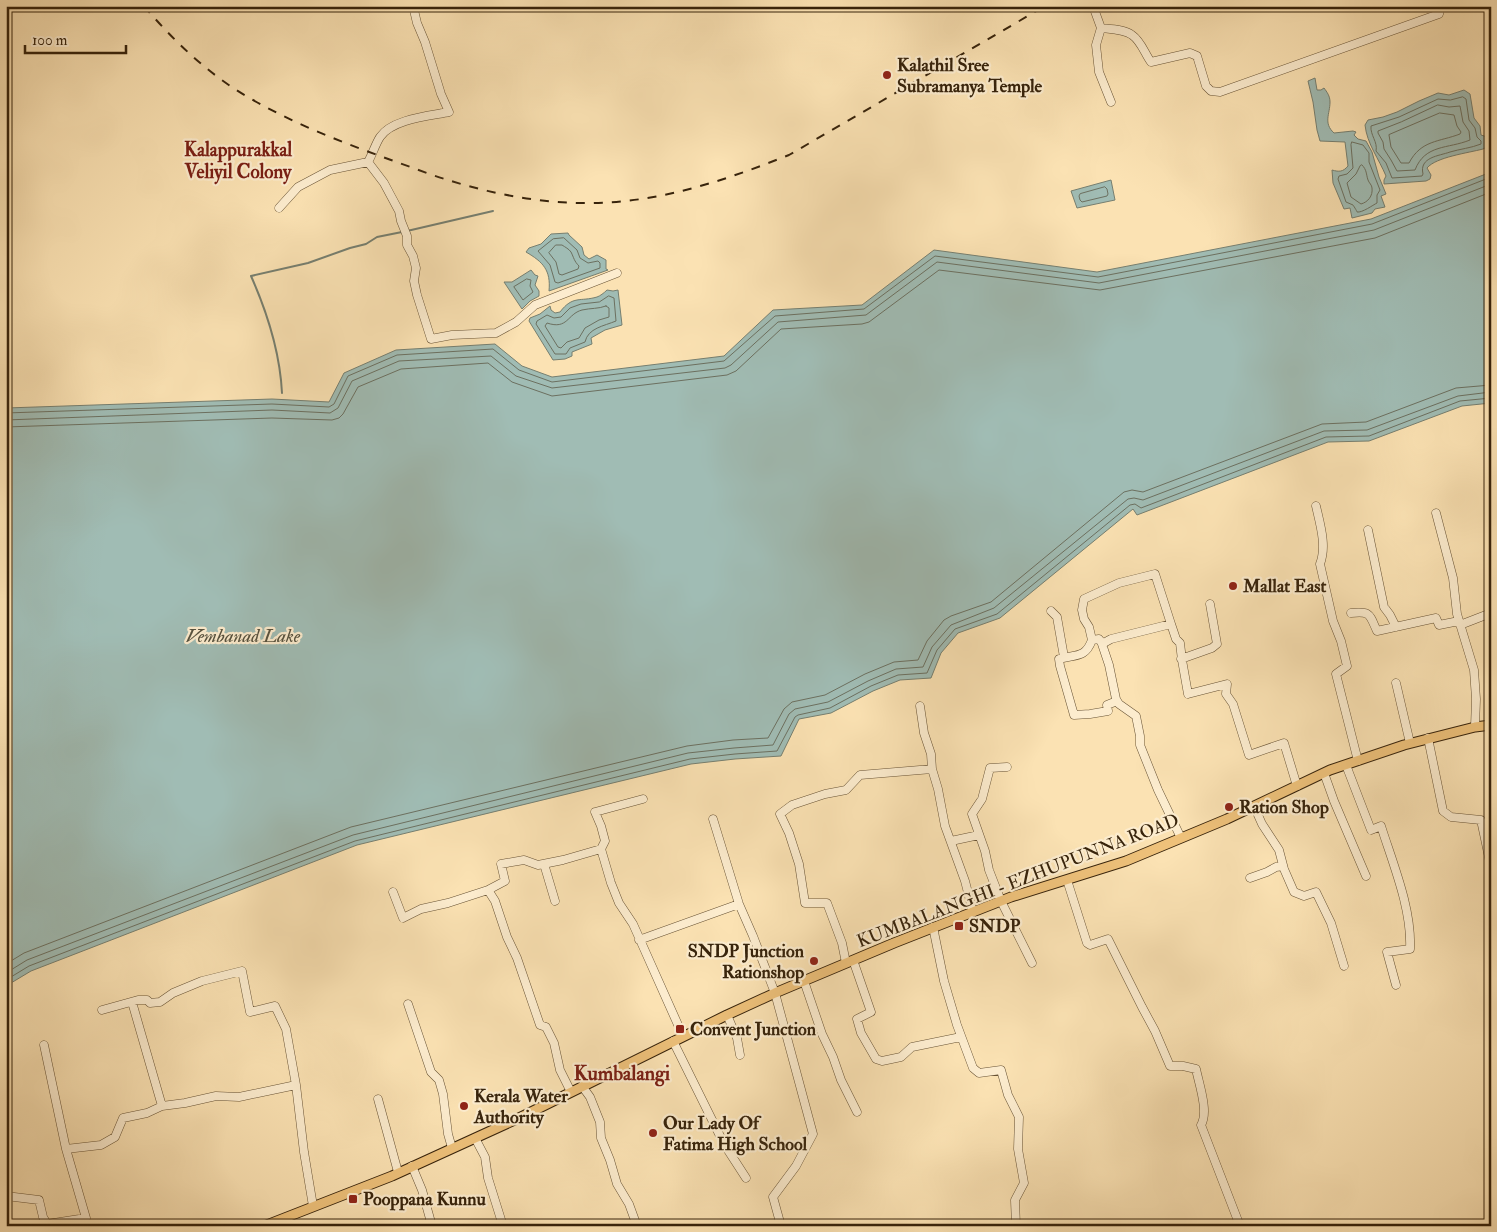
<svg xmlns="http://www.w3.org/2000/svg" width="1497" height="1232" font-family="'IM FELL Double Pica',serif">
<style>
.water{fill:#a0bcb4;stroke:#767f70}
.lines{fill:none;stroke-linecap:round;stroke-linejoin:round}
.shore{stroke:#6c7060;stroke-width:1}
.stream{stroke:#767f70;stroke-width:2}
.minor-casing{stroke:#685335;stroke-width:9}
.major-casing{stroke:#37230b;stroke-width:11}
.minor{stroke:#fcecce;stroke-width:8}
.major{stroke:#eec17a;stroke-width:9}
.rail{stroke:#37230b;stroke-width:2;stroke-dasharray:9 9;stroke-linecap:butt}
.poi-dot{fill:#8f2418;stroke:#fcecce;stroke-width:2}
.labels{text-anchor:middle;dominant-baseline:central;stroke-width:4.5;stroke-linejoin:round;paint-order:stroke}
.poi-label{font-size:18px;font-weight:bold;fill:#37230b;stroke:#fcecce;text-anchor:start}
.street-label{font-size:18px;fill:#37230b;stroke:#fcecce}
.neighbourhood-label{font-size:19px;font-weight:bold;fill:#7a1f14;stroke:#fcecce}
.water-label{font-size:19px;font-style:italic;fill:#56513e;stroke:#fcecce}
.quarter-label{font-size:20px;font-weight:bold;fill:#7a1f14;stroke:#fcecce}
</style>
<rect width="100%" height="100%" fill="#fbe2b3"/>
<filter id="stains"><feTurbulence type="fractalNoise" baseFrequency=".004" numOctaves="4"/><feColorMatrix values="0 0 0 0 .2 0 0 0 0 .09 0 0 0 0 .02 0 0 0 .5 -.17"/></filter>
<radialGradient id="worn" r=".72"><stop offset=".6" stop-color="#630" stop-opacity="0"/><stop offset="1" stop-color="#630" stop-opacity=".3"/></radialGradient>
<path class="water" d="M1315 78 1317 90H1321L1324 88C1327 92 1330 96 1330 102 1330 114 1323 123 1334 133L1353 131 1356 132 1354 135 1358 139 1366 141 1372 152 1379 177 1386 194 1381 196 1385 207 1375 209 1372 213 1352 218 1350 208 1344 209 1333 183 1332 170C1339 172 1343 172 1348 166L1345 142 1320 141 1317 130 1313 102 1308 81Z
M1464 90 1470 94 1474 118 1480 126 1481 135 1487 137V147L1483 149C1468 153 1436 157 1427 168L1431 175 1430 179 1426 181 1384 184V180L1386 176C1379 159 1367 144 1365 125L1368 120 1383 117 1397 112 1419 101 1438 93 1449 95Z
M1491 172V403L1462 406 1369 441 1328 442 1137 515 1133 509 1000 618 958 633 941 653 931 678 900 680 873 691 831 713 799 719 781 756 735 759 691 764 357 845 31 971 6 986V408L272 399 329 402 344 373 396 350 495 344 522 366 552 377 724 356 773 310 862 305 934 250 1097 272 1371 219Z
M1111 180 1115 200 1077 208 1071 191Z
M568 233 569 235 582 247 584 255 589 259 597 255 606 260V269L608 270 549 291C551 270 543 262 526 252L529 248 541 244 551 234Z
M531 270 535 275 538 276 535 285 539 291V296L530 301 522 309 504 282H512Z
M607 290 613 291 618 290 622 325 605 330 591 338 592 344 572 352V356L565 359 553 360 529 321 530 318 540 314 550 306 551 310 555 313 560 312C573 295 580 302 597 297 600 296 604 293 607 290Z"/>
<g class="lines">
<path class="shore" d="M1463 97 1466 99 1469 120 1475 128 1477 137 1481 141V144C1471 148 1460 149 1450 152 1439 156 1419 157 1423 174L1422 176 1392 178 1386 163 1376 151C1378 142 1370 135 1371 126L1399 117 1438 99 1450 100Z
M1438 105 1449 107 1460 106 1463 122 1469 131 1470 140C1448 149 1425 144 1415 170L1397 171 1391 160 1384 149 1383 142 1378 133V131L1401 122Z
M1440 113 1454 115 1457 126 1461 132 1460 134C1439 142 1421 140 1409 163H1401L1391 147 1389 135Z
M1352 142 1363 145 1369 153V162L1380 190 1377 195V203C1373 205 1362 213 1357 212 1357 211 1353 205 1353 205L1346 202 1338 179 1339 176 1347 174 1353 168 1351 145Z
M1362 165C1367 170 1366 174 1368 180 1369 183 1372 185 1372 188 1373 196 1368 202 1361 204L1351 197 1347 183 1356 174 1360 166Z
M1105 187 1107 189 1108 194 1107 196 1082 202 1080 200 1079 196 1080 194Z
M564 238 577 250 580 258 588 263 598 261 600 263V268L558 283 555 282 550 265 538 251 553 239Z
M556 245H562C565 247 569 249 571 252 574 258 574 261 579 266L578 269 562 275 559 274 556 262 549 253Z
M527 279 531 280 530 286 533 292 523 300 514 287Z
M609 296 614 298 616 321C604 326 588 328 585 342L570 348 566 354H555L536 324 537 321 547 315 554 318 561 317 570 308 581 304 599 302Z
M606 306 609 308V317L599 320 585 328 579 338 567 342 561 348 558 347 545 326 547 323C568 330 567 314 582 310 591 308 598 309 606 306Z
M6 413 272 404 329 407 334 404 348 376 397 355 493 349 519 370 552 382 724 361 775 316 864 309 935 256 1098 277 1372 224 1491 177
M6 420 272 410 330 413 338 408 352 381 399 361 491 356 516 376 552 388 725 368 731 365 778 322 866 315 937 262 1099 283 1374 230 1491 184
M6 427 272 418 332 420 339 418 343 414 358 387 401 369 488 363 512 382 552 396 727 375 736 371 781 329 862 324 869 322 939 270 1100 290 1375 238 1491 192
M6 964 24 953 351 827 687 746 733 740 768 738 784 709 792 702 825 695 865 674 894 662 918 660 927 641 944 620 951 616 991 602 1124 492 1132 490 1143 492 1322 424 1366 422 1456 388 1491 385
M6 973 27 960 353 835 688 753 734 748 773 745 789 714 795 709 828 702 868 681 896 669 923 667 932 647 951 625 994 608 1128 499 1134 498 1143 500 1324 431 1367 430 1458 396 1491 392
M6 980 29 966 355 841 690 759 735 754 777 751 795 717 798 715 830 708 871 686 898 675 927 673 937 650 955 629 997 614 1130 505 1135 504 1141 508 1326 437 1369 436 1460 401 1491 398"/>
<path class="stream" d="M407 231 493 211
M282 393C280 353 267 312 251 276L308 263 350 248 366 244 377 237 402 232"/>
<defs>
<path id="minor" d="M1093 6 1101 28 1096 45 1099 72 1111 102
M1101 28C1110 29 1124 29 1132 35 1141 41 1145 54 1151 62L1190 53 1197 56 1206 86 1211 91 1220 92 1439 14 1441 6
M368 162 384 183 399 211 401 221 407 236V245L413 256 416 268 414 281 417 295 431 339 452 335 496 333 516 322 535 305 617 273
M279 208 298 187 330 170 368 162C373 153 375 145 380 137 392 119 429 116 449 112L441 94 425 42 417 23 413 6
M1316 506C1320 524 1327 546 1320 564L1333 621 1341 641 1347 666 1336 674 1358 761
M1436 513 1453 578 1457 614 1474 670 1476 699 1475 727
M1368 530 1384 607 1390 615 1396 627
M1051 611 1057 617 1064 657
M1351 613C1371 611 1369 614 1377 631L1436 618 1439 625 1459 621
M1460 625 1491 613
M1092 640 1089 627 1084 619 1082 610 1084 599 1119 583 1155 574 1171 624
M1103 645 1099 639 1092 640C1085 659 1075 654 1059 659L1060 666 1074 715 1090 714 1108 711 1107 705 1117 701
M1181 659 1212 648 1217 644 1210 604
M1396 683 1410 743
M920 706 924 733 931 754 932 769
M1428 738 1443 811 1451 817 1481 820 1491 867
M1346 765 1371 830 1381 826C1393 864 1412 909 1410 949L1387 952 1396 985
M1007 767 990 768 982 799 972 814 985 851 989 870 1001 901 1032 963
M1324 773 1334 801 1366 876
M1254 806 1262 824 1279 850 1284 869 1294 892 1304 896 1316 892 1331 923 1344 966
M713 819 739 904 753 936 775 993 813 1134 796 1166 773 1197 781 1226
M1181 838 1158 790 1140 745V736L1136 716 1119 704 1116 699 1109 665 1102 644 1111 639 1171 624 1176 639 1180 643 1182 660 1188 694 1227 684 1226 694 1233 704 1249 755 1284 743 1297 786
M951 841 979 835
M601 849 605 841 601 826 595 812 643 799
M544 864 555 901
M1250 878 1267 872 1276 867 1283 866
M1067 880 1087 943 1090 945 1108 939 1142 1007 1155 1031 1170 1066H1183L1196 1069C1199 1084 1209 1112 1201 1125L1240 1226
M393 892 403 918 421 909 448 903 488 890
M933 927 944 981 957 1025 973 1068 979 1073 1001 1070 1008 1095 1019 1117 1018 1149 1024 1183 1015 1200 1016 1226
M639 940 739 904
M853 960 871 1012 857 1019 861 1033 876 1059 882 1061 901 1057 912 1047 961 1037
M846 963 842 943 827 903H805L799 864 789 833 780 814 792 805 825 794 846 790 860 775 932 769 938 789 945 826 965 881 973 912
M804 981 822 1034 833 1057 841 1080 857 1112
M132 1002 162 1106
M408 1004 431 1072 439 1080 443 1094 448 1134 452 1148
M102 1010 138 1000H147L150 1003 160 1002 173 993 202 981 242 971 250 1012 275 1006 286 1029 296 1085
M727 1015 737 1038 740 1055
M673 1041 724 1144 746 1178
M44 1045 66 1149
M582 1086 590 1097 600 1122 601 1138 610 1160 617 1184 629 1204 637 1226
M571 1092 560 1070 554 1043 546 1027 540 1025 517 958 507 937 495 901 488 890 505 881 501 864 524 860 538 865 563 860 601 849 611 883 619 903 633 924 683 1036
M378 1099 398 1172
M475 1138 485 1157 488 1178 503 1226
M412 1166 422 1190 432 1226
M6 1196 39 1200 43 1217 47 1224 86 1218 66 1149 101 1145 115 1137 123 1118 147 1113 162 1106 185 1103 216 1096 239 1097 296 1085 304 1152 313 1206"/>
<path id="major" d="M264 1226 392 1176 519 1118 727 1015 775 993 894 943 1011 897 1126 861 1227 819 1330 770 1404 745 1475 727 1491 725"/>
</defs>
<use href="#minor" class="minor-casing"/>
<use href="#major" class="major-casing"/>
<use href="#minor" class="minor"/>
<use href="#major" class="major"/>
<path class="rail" d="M144 6C173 40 207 73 246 96 292 123 341 142 391 160 411 167 431 175 451 181 497 195 545 204 593 203 662 202 726 180 789 155L1045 6"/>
</g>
<g class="poi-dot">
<circle cx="887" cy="75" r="5"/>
<circle cx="1233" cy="586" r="5"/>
<circle cx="1229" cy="807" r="5"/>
<rect x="954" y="921" width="10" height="10" rx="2.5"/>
<circle cx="814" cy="961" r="5"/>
<rect x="675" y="1024" width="10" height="10" rx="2.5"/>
<circle cx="464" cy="1106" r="5"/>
<circle cx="653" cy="1133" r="5"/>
<rect x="348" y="1194" width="10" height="10" rx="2.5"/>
</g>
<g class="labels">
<g class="poi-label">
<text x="897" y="65">Kalathil Sree<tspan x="897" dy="21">Subramanya Temple</tspan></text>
<text x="1243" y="586">Mallat East</text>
<text x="1239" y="807">Ration Shop</text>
<text x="969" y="926">SNDP</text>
<text x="804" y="951" text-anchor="end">SNDP Junction<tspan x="804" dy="21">Rationshop</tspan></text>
<text x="690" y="1029">Convent Junction</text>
<text x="474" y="1096">Kerala Water<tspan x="474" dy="21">Authority</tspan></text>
<text x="663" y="1123">Our Lady Of<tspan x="663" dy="21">Fatima High School</tspan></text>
<text x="363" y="1199">Pooppana Kunnu</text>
</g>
<g class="street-label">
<text transform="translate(1018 881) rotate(-21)">KUMBALANGHI - EZHUPUNNA ROAD</text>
</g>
<g class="neighbourhood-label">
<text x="238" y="150">Kalappurakkal<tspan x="238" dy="22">Veliyil Colony</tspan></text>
</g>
<g class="water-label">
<text x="243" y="636">Vembanad Lake</text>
</g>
<g class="quarter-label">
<text x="622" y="1073">Kumbalangi</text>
</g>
</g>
<rect width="1497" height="1232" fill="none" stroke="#fbe2b3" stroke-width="25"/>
<rect x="8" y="8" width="1482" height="1217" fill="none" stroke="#37230b" stroke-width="2.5"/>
<rect x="12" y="12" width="1472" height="1207" fill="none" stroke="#37230b"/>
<path d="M25 45v8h101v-8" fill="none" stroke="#37230b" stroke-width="2.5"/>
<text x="32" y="45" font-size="15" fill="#37230b" stroke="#fcecce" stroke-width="4" paint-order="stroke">100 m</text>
<rect width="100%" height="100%" filter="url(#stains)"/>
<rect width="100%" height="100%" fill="url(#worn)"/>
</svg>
